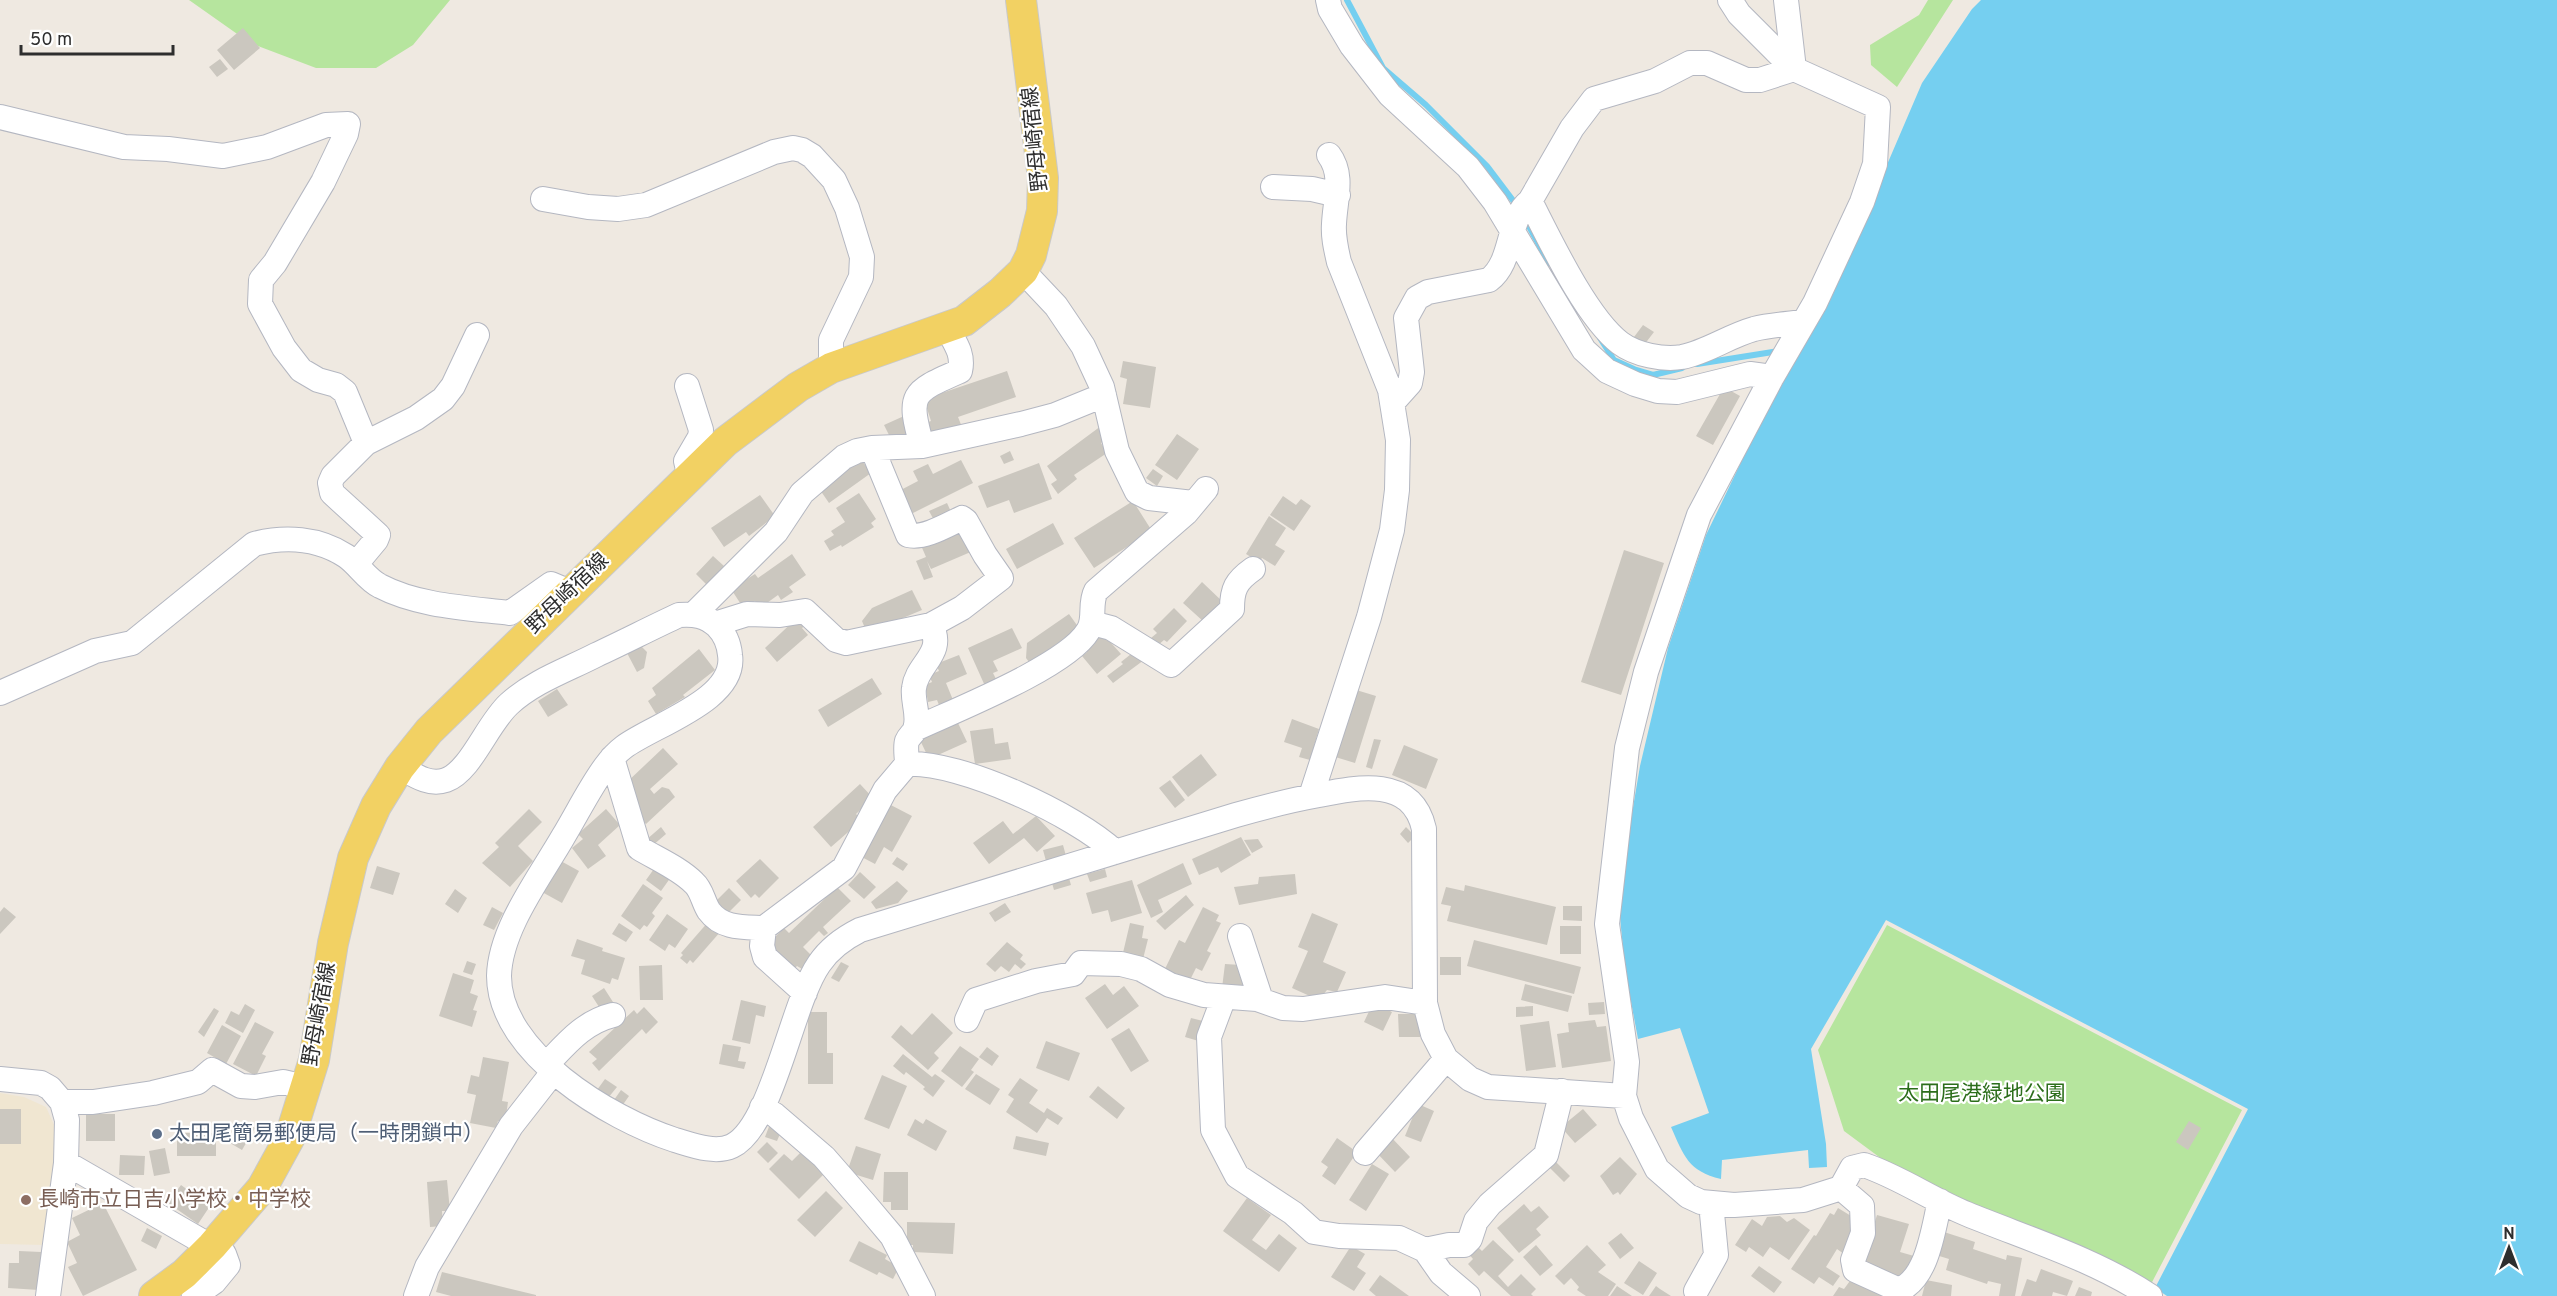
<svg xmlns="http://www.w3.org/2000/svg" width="2557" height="1296" font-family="Overpass,'Noto Sans JP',sans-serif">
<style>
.education{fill:#f0e6d1}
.green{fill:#b6e59e}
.water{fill:#75cff0}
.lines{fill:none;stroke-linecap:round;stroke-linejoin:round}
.stream{stroke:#75cff0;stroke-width:6}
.building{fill:#cbc7bf}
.minor-casing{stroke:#b4b7c1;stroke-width:26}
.major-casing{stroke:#c9c9c9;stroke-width:32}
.minor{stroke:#fff;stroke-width:24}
.major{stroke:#f2d163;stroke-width:30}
.service-dot{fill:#5c6f8a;stroke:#fff;stroke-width:2}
.education-dot{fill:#8d6e63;stroke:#fff;stroke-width:2}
.labels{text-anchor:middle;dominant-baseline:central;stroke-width:4.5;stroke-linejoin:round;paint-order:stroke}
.street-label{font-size:21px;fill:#2e2e2e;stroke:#fff}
.park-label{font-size:21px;fill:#2c6e1b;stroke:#fff}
.service-label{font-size:21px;fill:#4e5e75;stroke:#fff;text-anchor:start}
.education-label{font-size:21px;fill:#785e54;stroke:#fff;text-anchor:start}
</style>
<rect width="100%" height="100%" fill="#efe9e1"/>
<path class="education" d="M0 1093 24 1097 46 1107 55 1127 57 1156 46 1245 0 1244Z"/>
<path class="green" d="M189 0H450L413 45 376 68H316L250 43Z
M1928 0H1953L1897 87 1871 65 1870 45 1919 15Z
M1887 925 2242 1110 2150 1286 1952 1198 1894 1168 1844 1131 1818 1050Z"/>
<path class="water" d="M1981 0H2557V1296H2167L2155 1288 2248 1109 1886 920 1811 1049 1826 1144 1827 1167 1809 1168 1808 1150 1722 1160 1721 1179C1688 1171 1684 1156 1671 1127L1709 1113 1680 1028 1638 1039 1625 970 1618 896 1640 766 1668 648 1706 535 1760 423 1814 323 1889 160 1922 83 1972 9Z"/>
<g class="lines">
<path class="stream" d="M1347 0 1383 68 1426 105 1487 166 1518 207
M1525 219 1549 263
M1600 338 1614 360 1636 370 1653 375 1682 368
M1697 364 1779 351"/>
</g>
<path class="building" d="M243 28 260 48 234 70 217 50Z
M220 59 228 69 217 77 209 67Z
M1643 325 1654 332 1644 345 1634 337Z
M1123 361 1156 367 1150 408 1123 404 1127 379 1120 377Z
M1007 371 1016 397 958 417 962 427 928 438 923 424 931 421 924 399Z
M1724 387 1740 396 1713 445 1696 436Z
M904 416 912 434 893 443 884 425Z
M1101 426 1109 437 1101 443 1107 453 1074 475 1077 479 1058 494 1051 484 1057 480 1047 466Z
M1177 434 1199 449 1177 480 1155 465Z
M1010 451 1014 460 1004 464 1000 456Z
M860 458 871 473 829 503 818 487Z
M961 460 973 483 909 515 897 492 918 481 913 471 928 464 933 474Z
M1039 463 1052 499 1014 513 1009 500 987 508 978 486Z
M1153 469 1163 476 1157 486 1146 478Z
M859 493 876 519 871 523 874 527 842 547 841 545 830 551 824 541 834 535 831 531 845 522 836 508Z
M760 495 775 516 749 536 746 532 724 547 711 528Z
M1283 496 1296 505 1301 499 1311 506 1294 531 1270 515Z
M1133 501 1152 531 1094 568 1074 538Z
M947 503 952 514 935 522 929 511Z
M1269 516 1286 528 1275 545 1285 551 1275 566 1262 558 1259 562 1246 554Z
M1053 523 1064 544 1017 569 1006 549Z
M962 525 973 551 931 569 927 561 933 577 924 580 916 561 926 557 920 543Z
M1624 550 1664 563 1621 695 1581 682Z
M792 554 806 575 789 587 793 592 781 600 778 595 760 608 755 601 744 609 731 589 755 574 758 578Z
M713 556 724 566 707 585 696 574Z
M1202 582 1223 602 1204 622 1183 603Z
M912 590 922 610 867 633 862 621 872 608Z
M1174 608 1187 621 1167 642 1164 640 1157 646 1151 638 1157 633 1153 629Z
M1069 614 1079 628 1037 658 1032 666 1026 658 1027 643Z
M799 616 807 624 802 628 808 635 777 662 765 648Z
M1012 628 1022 648 993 661 998 671 993 673 997 681 985 686 968 648Z
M1098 636H1105L1121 654 1097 674 1082 656 1087 652 1083 648Z
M641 646 647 652 644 668 637 672 627 653Z
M699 649 715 670 683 695 685 697 656 714 648 701 656 695 652 688Z
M1136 650 1144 660 1113 683 1107 676 1123 664 1121 662Z
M959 655 967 674 946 683 953 700 939 705 937 700 928 702 925 685 932 682 929 675 939 671 936 664Z
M872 678 882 694 828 727 818 710Z
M557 689 568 705 548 717 538 701Z
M1353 689 1376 696 1355 763 1332 756Z
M1292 719 1319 729 1310 760 1299 757 1302 748 1284 742Z
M958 723 967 742 929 759 920 740Z
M993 728 995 744 1008 742 1011 759 975 764 970 731Z
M1374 739 1381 740 1372 769 1366 767Z
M1404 745 1438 759 1426 789 1392 775Z
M663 748 678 764 650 789 654 794 662 787 669 789 675 797 646 824 635 813 626 783Z
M1201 754 1217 775 1188 797 1172 777Z
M1170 780 1185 800 1175 808 1159 788Z
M860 784 873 798 856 814 862 820 831 847 813 827Z
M885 802 912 816 892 852 884 847 875 864 856 854Z
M529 809 542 822 518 846 533 861 510 887 482 863 499 847 495 843Z
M606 809 620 825 598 845 606 856 588 869 572 848 583 839 578 834Z
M1036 816 1055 836 1037 852 1024 838 989 864 973 843 1003 821 1013 834Z
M661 827 666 834 652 846 646 840Z
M1406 827 1415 836 1408 843 1400 834Z
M1241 837 1251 855 1221 873 1218 867 1199 875 1192 859Z
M1258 839 1263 847 1252 853 1244 840Z
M1063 845 1066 856 1046 861 1043 850Z
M897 857 908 864 903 871 892 864Z
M760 859 779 878 759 898 755 894 751 898 736 881Z
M559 860 579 871 562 903 542 892Z
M1183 863 1192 884 1158 900 1163 912 1151 918 1137 885Z
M377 866 400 873 393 895 370 888Z
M656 866 671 877 661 891 646 880Z
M1105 869 1107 877 1090 882 1087 874Z
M860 872 876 887 864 899 848 885Z
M1295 874 1297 894 1239 905 1234 887 1258 884 1259 877Z
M1069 878 1071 885 1054 890 1052 883Z
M1132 880 1142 913 1111 922 1108 910 1092 914 1086 893Z
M897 881 908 891 898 903 876 909 871 902Z
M643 884 663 898 652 913 655 916 647 927 644 925 640 930 621 916Z
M1465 885 1556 907 1547 945 1447 921 1451 906 1441 904 1446 887 1464 891Z
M837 887 851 901 823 927 828 933 824 936 819 931 803 947 813 957 802 969 797 966 791 972 769 953 770 942 784 928 789 933Z
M729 888 741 900 727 914 715 902Z
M455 889 467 898 458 913 445 904Z
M1186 895 1194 905 1165 930 1156 921Z
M1005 903 1011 912 995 922 989 913Z
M1563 906H1582V921L1563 920Z
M4 907 16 917 0 934V912Z
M492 907 503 913 494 930 483 925Z
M1203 907 1219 915 1216 921 1221 923 1207 951 1211 953 1202 971 1196 968 1188 984 1163 973 1179 940 1185 943Z
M1312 913 1338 924 1323 962 1346 972 1337 992 1327 990 1322 996 1312 997 1292 988 1308 951 1298 947Z
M667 914 688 929 675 948 669 944 665 951 649 940Z
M709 921 721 931 693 963 690 960 687 964 680 958 683 955 681 953Z
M619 923 633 932 626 942 612 934Z
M1130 923 1144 926 1142 938 1148 939 1142 963 1122 957Z
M1560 926H1581V954H1560Z
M577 939 603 948 602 951 625 958 618 980 612 978 610 984 581 974 585 960 571 956Z
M1474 940 1581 967 1574 994 1467 966Z
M1007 942 1023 955 1020 959 1026 964 1021 969 1015 964 1009 972 1001 966 995 972 986 964Z
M1440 957H1461V975H1440Z
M467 961 476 964 472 975 463 972Z
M841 962 849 966 839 982 831 978Z
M1225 964 1241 965 1243 990 1222 988Z
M662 965 663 1000H640L639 966Z
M453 973 474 980 470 993 478 996 473 1010 477 1011 472 1027 439 1016Z
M1105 984 1113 995 1124 986 1139 1006 1107 1029 1085 998Z
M1525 984 1572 996 1568 1012 1521 1000Z
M604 988 613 1002 601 1010 592 996Z
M741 1000 766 1006 764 1017 756 1015 750 1044 732 1040Z
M1604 1002 1605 1014 1589 1015 1588 1003Z
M1373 1003 1392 1012 1383 1031 1364 1022Z
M245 1004 255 1010 243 1033 225 1023 231 1011 239 1015Z
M1533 1006V1016L1516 1017V1007Z
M644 1007 658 1022 646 1034 642 1029 599 1071 592 1063 597 1059 589 1052 634 1010 637 1014Z
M214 1008 219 1011 204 1037 198 1032Z
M808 1012H827V1053H833V1084H808Z
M932 1013 953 1033 934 1053 939 1058 928 1070 891 1037 901 1025 912 1035Z
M1398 1014H1420V1037H1399Z
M1191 1018 1207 1022 1202 1042 1185 1037Z
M1595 1020 1597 1027 1606 1026 1611 1061 1562 1068 1557 1034 1569 1032 1568 1023Z
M1549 1021 1556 1067 1526 1071 1520 1025Z
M255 1022 274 1032 262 1054 266 1056 256 1076 233 1064Z
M222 1025 241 1036 226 1064 207 1053Z
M1129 1028 1149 1061 1131 1072 1111 1039Z
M1046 1041 1080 1053 1069 1081 1036 1068Z
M723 1044 741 1047 738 1061 746 1062 744 1069 719 1064Z
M960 1046 979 1059 971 1070 974 1072 962 1087 941 1071Z
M987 1047 999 1056 992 1066 979 1057Z
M903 1054 932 1077 935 1074 945 1081 933 1097 923 1089 925 1087 906 1072 904 1075 893 1066Z
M483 1057 509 1062 502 1101 508 1102 505 1123 498 1121 496 1128 470 1123 476 1095 467 1093 471 1075 479 1077Z
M976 1074 1000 1089 990 1105 965 1089Z
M882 1075 907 1086 889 1129 864 1119Z
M1020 1078 1038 1090 1029 1103 1044 1113 1047 1108 1063 1118 1058 1125 1047 1118 1037 1133 1006 1112 1014 1099 1008 1095Z
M605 1079 617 1087 608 1098 597 1090Z
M1098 1086 1125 1108 1117 1119 1089 1097Z
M621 1090 629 1096 622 1106 614 1100Z
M1418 1104 1434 1111 1421 1142 1405 1136Z
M0 1109H21V1144H0Z
M1583 1109 1597 1125 1575 1143 1561 1127Z
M86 1114H115V1141H86Z
M915 1119 923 1124 926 1119 947 1131 936 1151 907 1135Z
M243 1121 255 1128 242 1150 230 1143Z
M2189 1121 2201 1128 2188 1150 2176 1142Z
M770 1124 782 1129 777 1141 765 1137Z
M177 1133H216V1156H177Z
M1016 1136 1049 1143 1046 1156 1013 1149Z
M1390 1136 1410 1157 1395 1172 1375 1151Z
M1337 1138 1357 1152 1335 1185 1322 1176 1328 1167 1321 1162Z
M767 1142 778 1153 768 1163 757 1152Z
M856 1146 881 1154 873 1180 847 1172Z
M165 1148 170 1173 154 1176 149 1151Z
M801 1152 824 1174 799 1199 769 1169 784 1154 792 1161Z
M120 1155 145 1156 144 1175H119Z
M1620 1157 1637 1174 1620 1195 1618 1192 1613 1195 1600 1176Z
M1555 1161 1570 1176 1564 1182 1549 1167Z
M1372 1164 1389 1174 1366 1211 1349 1200Z
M884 1172H908V1210H891V1202H883Z
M447 1180 450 1211H442L443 1226 430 1227 427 1182Z
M181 1185 210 1206 198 1224 168 1203Z
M826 1191 843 1208 815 1237 797 1220Z
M1247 1198 1271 1215 1252 1240 1266 1250 1279 1234 1297 1248 1279 1272 1223 1231Z
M103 1203 137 1270 83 1296 68 1267 77 1263 67 1242 80 1235 72 1218Z
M1524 1204 1531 1212 1539 1206 1549 1217 1536 1229 1541 1235 1519 1253 1497 1228Z
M1838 1208 1856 1219 1844 1254 1837 1249 1826 1267 1840 1276 1833 1286 1819 1277 1814 1284 1791 1269 1814 1235 1816 1236 1830 1213 1834 1215Z
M1877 1215 1909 1224 1900 1252 1914 1256 1906 1280 1861 1266Z
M1780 1216 1787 1222 1794 1218 1810 1230 1789 1260 1770 1247 1763 1257 1749 1247 1746 1252 1735 1245 1752 1219 1762 1226 1767 1217Z
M907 1222 955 1223 953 1254 913 1252V1245H907Z
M147 1228 162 1236 156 1249 141 1241Z
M1944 1232 1975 1242 1973 1249 2006 1260 2007 1255 2022 1258 2015 1296H1999L2001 1284 1988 1281 1987 1284 1946 1270 1949 1259 1936 1255Z
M1621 1233 1634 1248 1620 1259 1608 1243Z
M1493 1240 1514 1260 1498 1276 1508 1287 1521 1274 1536 1289 1531 1294 1533 1296H1511L1484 1271 1479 1276 1468 1264 1473 1259 1468 1253 1477 1246 1482 1251Z
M859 1241 887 1255 885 1259 899 1267 893 1279 879 1272 877 1275 849 1261Z
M1536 1245 1553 1265 1540 1276 1523 1257Z
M1587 1245 1606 1265 1598 1272 1616 1284 1608 1296H1586L1577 1290 1579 1287 1571 1278 1564 1285 1555 1276Z
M1351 1246 1365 1254 1357 1267 1366 1273 1354 1291 1331 1277Z
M19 1251 41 1252 39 1290 8 1288 9 1263H19Z
M1639 1261 1657 1273 1643 1295 1624 1283Z
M1759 1266 1782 1282 1774 1293 1751 1276Z
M2041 1269 2073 1281 2067 1296 2053 1292 2052 1296H2021L2027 1279 2036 1282Z
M442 1272 536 1295V1296H451L436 1292Z
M1855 1274 1888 1296H1833L1839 1287 1844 1289Z
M1380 1275 1409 1296H1376L1369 1290Z
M1926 1280 1952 1285 1951 1296H1922Z
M1617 1286 1632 1296H1610Z
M1656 1286 1660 1289 1671 1296H1649Z
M2079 1287 2092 1292 2091 1296H2075Z"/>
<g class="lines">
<defs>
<path id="minor" d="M1328 0 1330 9 1352 46 1390 95 1468 167 1495 202 1584 350 1607 371 1635 384 1658 391 1677 392 1750 374 1772 377
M1786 0 1794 69 1878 107 1875 164 1862 202 1815 303 1772 377 1699 515 1646 672 1627 748 1607 924 1627 1062 1624 1096 1631 1118 1657 1169 1688 1196 1701 1202 1734 1205 1803 1200 1841 1188 1852 1168 1864 1165C1900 1177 1932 1200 1967 1214 2028 1239 2094 1259 2150 1296
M0 117 124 147 168 149 223 156 267 147 326 125 348 124 346 134 323 182 275 263 261 280 260 304 284 348 301 370 318 380 336 385 345 392 366 443
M1273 187 1312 189 1338 195
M543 199 588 207 618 209 646 205 774 152 793 148 802 150 812 156 834 180 847 208 862 257 861 277 831 340V368
M1530 201C1550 240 1586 317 1620 343 1636 355 1663 360 1682 357 1707 352 1729 336 1754 329 1770 325 1788 324 1804 322
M1023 271 1056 306 1083 346 1102 387 1117 451 1137 492 1149 498 1193 503
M687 386 701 430 700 437 686 461 690 478
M1393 402 1410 383 1412 372 1406 318 1417 298 1428 292 1489 280C1514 261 1506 220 1530 201L1572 128 1594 99 1655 81 1690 63H1707L1746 80H1760L1794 69 1739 14 1730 0
M922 446C907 393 912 392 960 371 964 354 955 343 947 328
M872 448 908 535C924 539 947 525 962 518L966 521 985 555 1001 578 962 608 931 625
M356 564 376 540 378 535 332 493 330 483 333 476 366 443 416 418 443 399 453 386 477 335
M694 614 776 532 802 493 844 457 857 451 872 448 922 446 1021 424 1055 415 1104 395
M1092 623 1111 628 1171 665 1232 609C1232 589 1236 581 1253 569
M715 624 747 614 780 615 805 611 836 640 846 643 931 625C946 654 917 663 914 688 912 701 920 716 915 729 914 733 909 736 907 741 905 747 907 757 907 764
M0 693 95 651 132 643 254 544C285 536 318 538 346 556 358 564 367 580 380 586 418 606 468 608 510 613L551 584 570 592
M915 729C956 710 1067 666 1088 631 1096 619 1089 604 1096 591L1186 513 1206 489
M612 758 639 848C657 859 679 868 694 883 702 890 703 902 709 911 722 929 744 927 764 928L762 946 765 957 805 993
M400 767C414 775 429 786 446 780 471 771 487 724 509 704 534 681 567 670 596 655 624 642 651 628 679 615 694 614 705 615 717 626 725 634 729 644 730 655 737 700 653 725 624 747 616 753 610 760 605 767 589 789 577 814 563 837 540 877 500 929 499 976 499 1053 610 1119 675 1140 692 1145 715 1154 732 1146 773 1126 791 1004 819 964 829 949 844 938 860 930L1236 815C1264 807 1291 800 1319 795 1358 787 1412 776 1424 829L1425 1003 1433 1034 1446 1059 1470 1079 1488 1087 1624 1096
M1311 796 1369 617 1392 530 1397 490 1398 440 1390 390 1339 262C1336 249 1333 237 1334 224 1335 200 1344 175 1329 155
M764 928 844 868 885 790 907 764C960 761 1076 815 1115 852
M1240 936 1261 1000
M1224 997 1209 1037 1213 1130 1237 1176 1293 1213 1314 1232 1339 1236 1399 1238 1425 1250 1441 1273 1468 1296
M967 1020 976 1000 1036 981 1073 974 1081 963 1121 964 1141 969 1170 985 1204 995 1257 999 1283 1008 1303 1009 1385 997 1425 1003
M547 1064C567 1043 584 1022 613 1015
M0 1079 41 1083 50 1088 62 1102 67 1120 66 1163 48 1296
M62 1102H93L153 1093 198 1082 212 1070 241 1086 255 1087 283 1082 305 1087
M762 1107 775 1115 824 1157 865 1204 892 1236 923 1296
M1365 1153 1446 1059
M66 1163 224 1254 228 1265 214 1282 194 1296
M1841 1188 1862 1206 1863 1233 1853 1260 1855 1270 1899 1290C1928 1278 1933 1229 1940 1201
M1425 1250 1449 1245H1464L1470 1239 1476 1221 1490 1204 1546 1155 1562 1091
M1696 1291 1716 1255 1711 1203
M416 1296 427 1267 511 1126 554 1071"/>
<path id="major" d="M154 1296 184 1274 212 1246 262 1188 290 1137 314 1060 333 943 353 858 376 806 400 767 429 731 725 442 798 387 831 368 964 321 1000 293 1023 271 1031 255 1042 211 1043 178 1021 0"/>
</defs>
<use href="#minor" class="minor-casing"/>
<use href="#major" class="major-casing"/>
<use href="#minor" class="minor"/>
<use href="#major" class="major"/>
</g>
<circle class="service-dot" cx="157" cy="1134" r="6"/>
<circle class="education-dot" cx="26" cy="1200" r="6"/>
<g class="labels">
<g class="street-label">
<text transform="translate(1036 139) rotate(-96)">野母崎宿線</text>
<text transform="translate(568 594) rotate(-44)">野母崎宿線</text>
<text transform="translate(320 1014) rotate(-80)">野母崎宿線</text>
</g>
<g class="park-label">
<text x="1982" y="1094">太田尾港緑地公園</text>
</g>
<g class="service-label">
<text x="169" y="1134">太田尾簡易郵便局（一時閉鎖中）</text>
</g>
<g class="education-label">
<text x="38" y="1200">長崎市立日吉小学校・中学校</text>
</g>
</g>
<g transform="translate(2509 1248)" stroke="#ffffff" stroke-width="4.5" paint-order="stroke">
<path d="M0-4.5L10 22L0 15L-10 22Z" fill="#2e2e2e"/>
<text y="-9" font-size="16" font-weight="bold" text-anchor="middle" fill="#2e2e2e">N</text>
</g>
<path d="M21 45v9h152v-9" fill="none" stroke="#2e2e2e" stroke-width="3"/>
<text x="30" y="45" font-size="18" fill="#2e2e2e" stroke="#ffffff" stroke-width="4.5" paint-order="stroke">50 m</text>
</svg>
